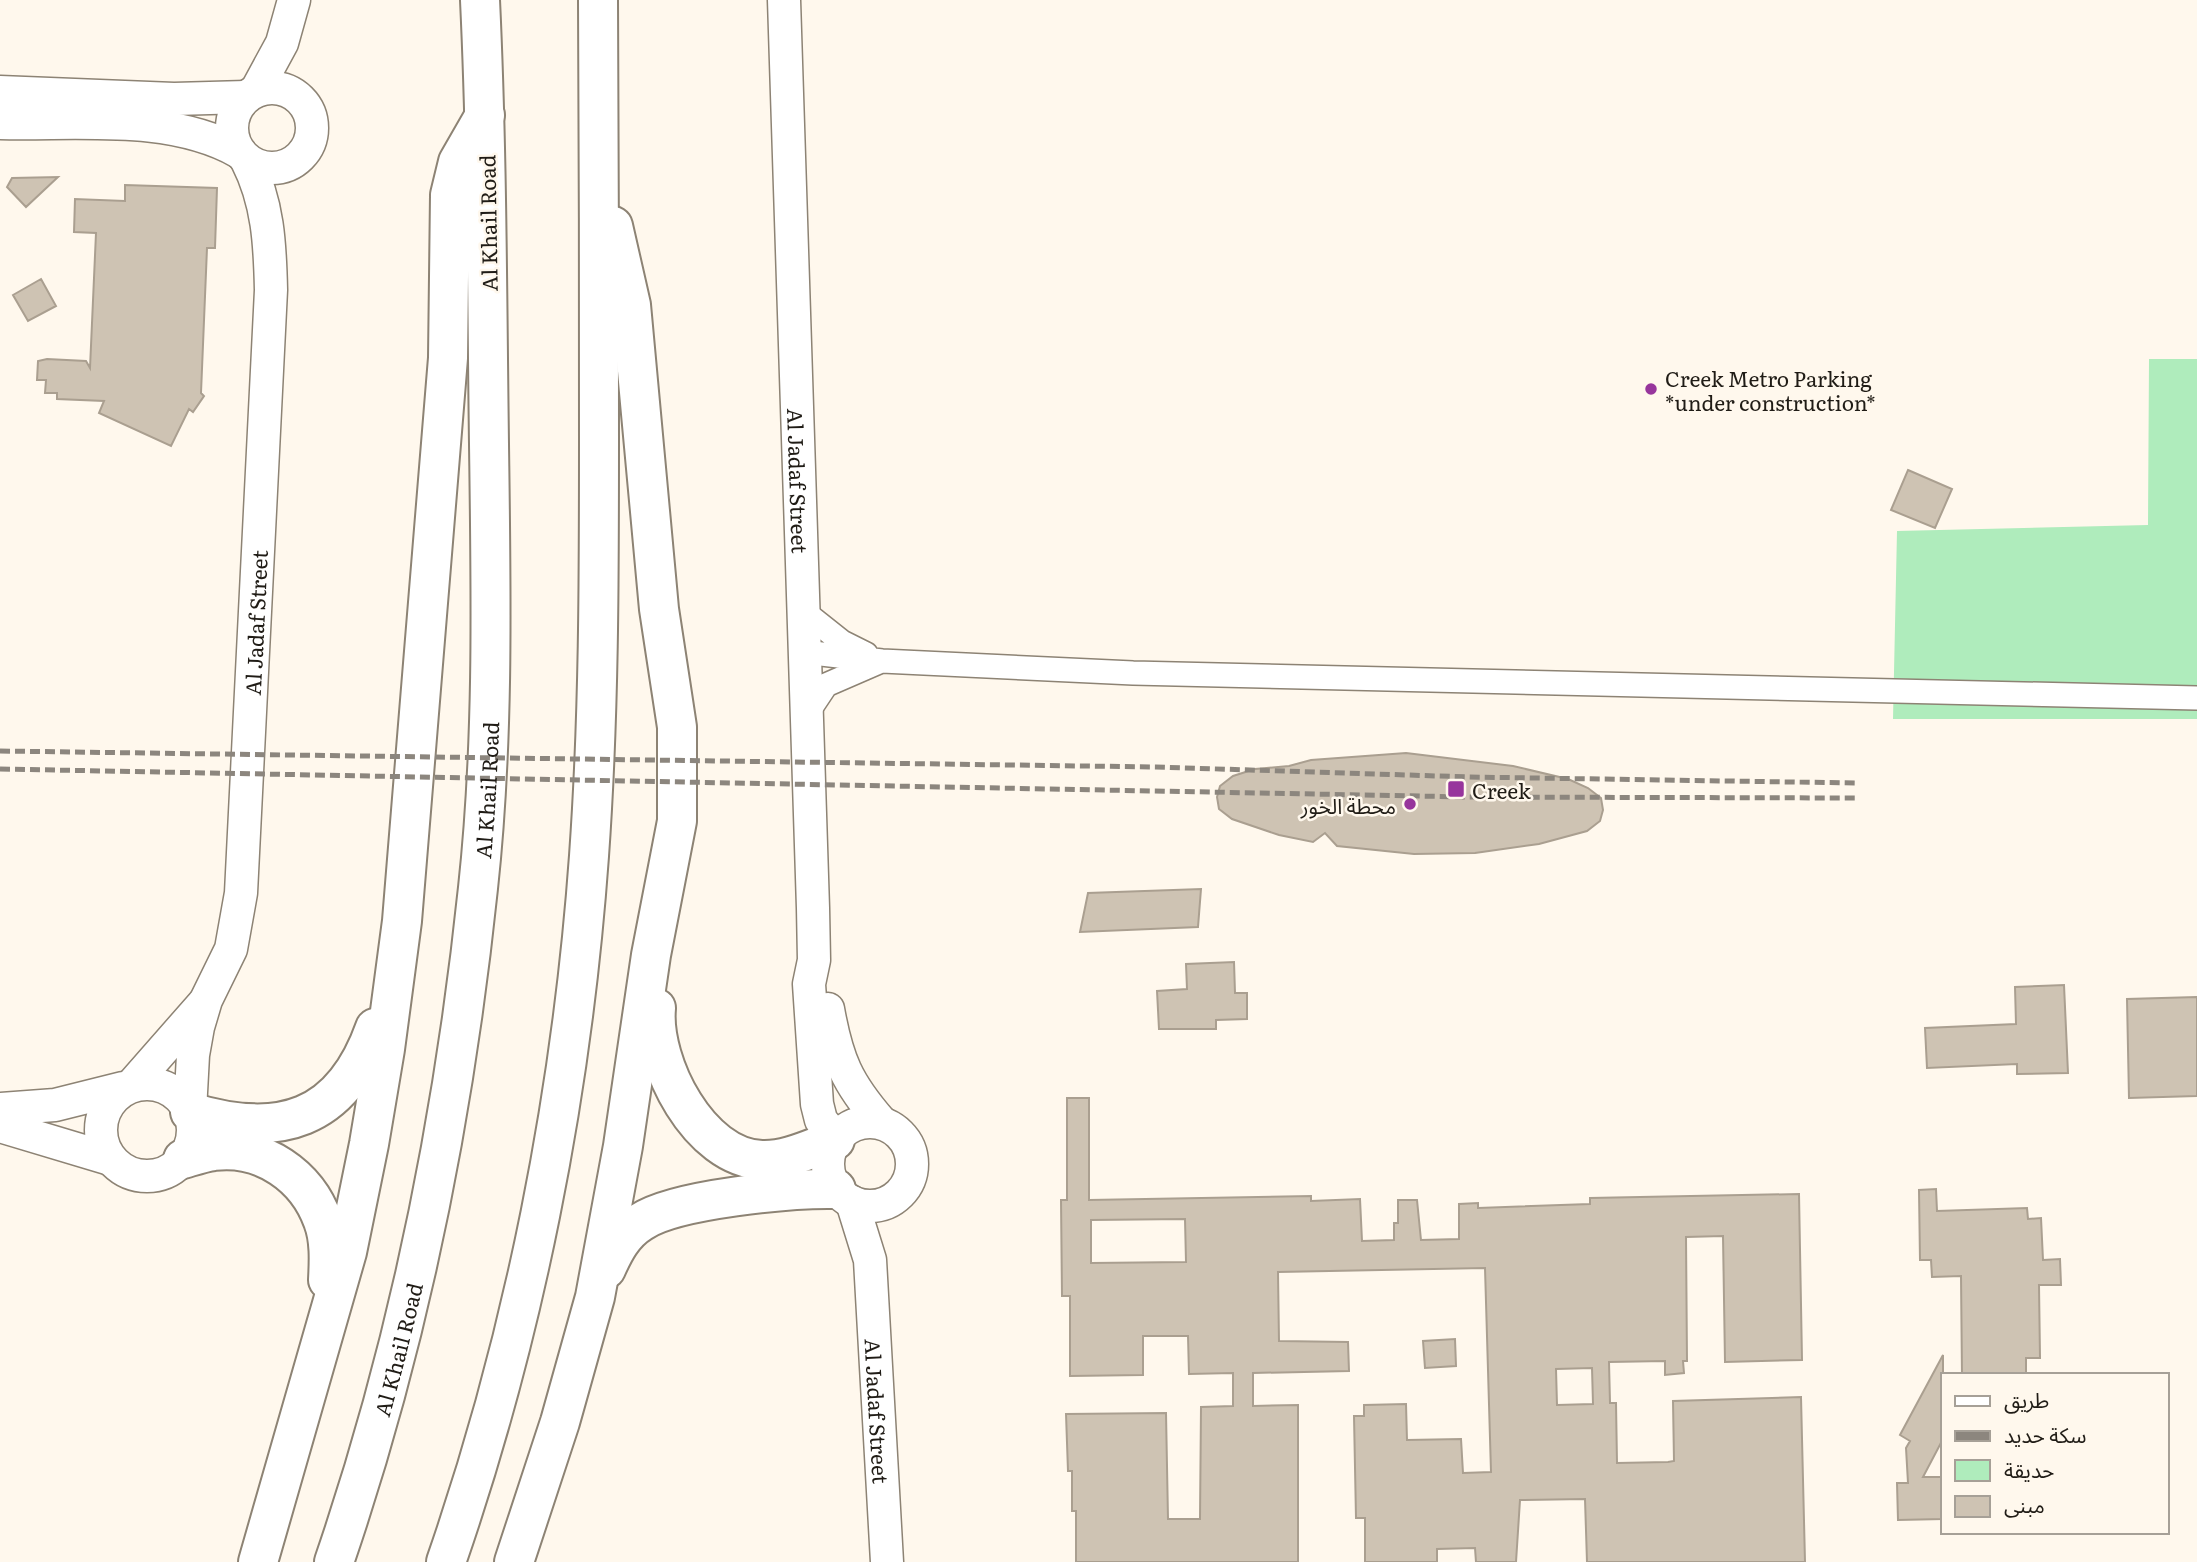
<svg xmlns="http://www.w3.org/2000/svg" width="2197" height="1562" font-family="Literata,'Noto Sans Arabic',serif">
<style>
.green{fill:#afecbc}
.building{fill:#cec3b3;stroke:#aa9f90;stroke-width:2;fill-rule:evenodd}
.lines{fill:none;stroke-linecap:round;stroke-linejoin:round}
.street-casing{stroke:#8d8374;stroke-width:26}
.secondary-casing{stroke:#8d8374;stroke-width:35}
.highway-casing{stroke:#8d8374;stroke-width:42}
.street{stroke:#fff;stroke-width:23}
.secondary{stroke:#fff;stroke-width:32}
.highway{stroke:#fff;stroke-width:38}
.rail{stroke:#8c867e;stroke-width:5;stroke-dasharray:10 5;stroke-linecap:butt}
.poi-dot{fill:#97359c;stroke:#fff8ed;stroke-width:2.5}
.labels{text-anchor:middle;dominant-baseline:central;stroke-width:5;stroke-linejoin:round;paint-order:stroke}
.street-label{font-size:21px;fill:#201c16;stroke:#fff8ed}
.poi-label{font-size:21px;fill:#201c16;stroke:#fff8ed;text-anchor:start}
</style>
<rect width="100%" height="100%" fill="#fff8ed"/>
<path class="green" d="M2149 359H2197V719H1893L1897 531 2148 525Z"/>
<path class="building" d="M58 177 26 207 7 187 12 178Z
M125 185 217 188 215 248H207L201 393 204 396 193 412 189 409 171 446 99 413 104 401 57 399V393H45L46 380H37L38 361 47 359 86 361 90 368 96 233 74 232 75 199 125 201Z
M41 279 56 306 28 321 13 295Z
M1908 470 1952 489 1935 528 1891 510Z
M1406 753 1513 766 1568 779 1588 788 1601 798 1603 810 1600 821 1587 831 1539 844 1475 853 1414 854 1337 846 1325 833 1313 842 1279 835 1232 819 1219 809 1217 797 1220 786 1233 776 1255 769 1289 766 1311 760Z
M1201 889 1198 927 1080 932 1088 893Z
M1234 962 1235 993H1247V1019L1216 1020V1029H1159L1157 991 1187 989 1186 964Z
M2064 985 2068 1073 2017 1074V1064L1927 1068 1925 1028 2016 1024 2015 987Z
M2197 997V1096L2129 1098 2127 999Z
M1067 1098H1089V1200L1311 1196V1201L1360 1199 1362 1241 1394 1240V1223H1398V1200H1417L1421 1240 1459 1239V1204L1478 1203V1208L1590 1204V1198L1799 1194 1802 1360 1725 1362 1723 1236 1686 1237 1687 1361H1683L1684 1373 1665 1375V1361L1609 1362 1610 1403H1616L1617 1463 1668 1462 1674 1461 1673 1401 1801 1397 1805 1562H1587L1585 1499 1520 1500 1516 1562H1476L1475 1548 1437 1549V1562H1365V1518H1356L1354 1416H1364V1405L1406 1404 1407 1440 1461 1439 1463 1473 1491 1472 1485 1268 1278 1272 1279 1341 1348 1342 1349 1371 1253 1373V1406L1298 1405V1562H1076V1511H1072V1471H1068L1066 1414 1166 1413 1168 1519H1200L1201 1407 1233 1406V1373L1189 1374 1188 1336H1143V1375L1070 1376V1296H1062L1061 1200H1067ZM1185 1219 1186 1262 1091 1263V1220ZM1592 1368 1593 1404 1557 1405 1556 1369Z
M1936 1189 1937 1211 2027 1208 2028 1219 2041 1218 2043 1260 2060 1259 2061 1285H2039L2040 1358H2026V1375H1962L1961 1276 1932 1277 1931 1260H1920L1919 1190Z
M1455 1339 1456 1366 1425 1368 1423 1341Z
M1943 1355V1439L1923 1477H1943V1519L1898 1520 1897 1483H1908L1906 1448 1910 1441 1900 1435Z"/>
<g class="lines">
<defs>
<path id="street" d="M803 611 842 642 866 654
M804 652 882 661 1133 673 2197 698
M806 715 826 685 879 662"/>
<g id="secondary">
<path id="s1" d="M784 0 813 908 814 960 809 984 817 1104 821 1120 836 1139"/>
<circle cx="272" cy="128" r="40"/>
<path d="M256 91 282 43 294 0"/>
<path d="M0 92 174 99 246 97"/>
<path d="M0 123C78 125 170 113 239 152"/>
<path d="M828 1009C837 1060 847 1083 881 1122"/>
<circle cx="147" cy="1130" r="46"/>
<path d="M131 1086 203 1004"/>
<path d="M0 1109 55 1105 123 1088"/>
<path id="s2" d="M190 1111 193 1055 198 1027 206 1000 231 949 241 893 271 290C270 244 268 202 247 161"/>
<circle cx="870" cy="1164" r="42"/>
<path d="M0 1126 110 1159"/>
<path id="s3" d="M852 1202 870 1260 887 1562"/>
</g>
<g id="highway">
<path d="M656 1008C651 1063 699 1158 762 1160 787 1161 812 1148 835 1140"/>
<path d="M190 1112C279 1139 342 1121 375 1028"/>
<path d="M183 1159C193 1156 204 1152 214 1151 263 1145 307 1176 323 1221 330 1239 329 1261 328 1280"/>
<path d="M606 1269C614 1251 623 1233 641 1222 675 1199 793 1188 836 1189"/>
<path d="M258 1562 347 1252 369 1144 385 1049 402 921 448 358 450 195 458 162 485 115"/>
<path id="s4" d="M334 1562C409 1343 454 1118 478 888 494 741 491 592 489 444 487 296 487 148 480 0"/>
<path d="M446 1562C524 1337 572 1094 589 856 599 716 599 576 599 436 599 291 599 145 598 0"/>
<path d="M514 1562 560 1422 595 1297 623 1146 651 955 677 821V727L659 609 631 305 613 226"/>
</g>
</defs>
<use href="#street" class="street-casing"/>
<use href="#secondary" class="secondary-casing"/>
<use href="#highway" class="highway-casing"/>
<use href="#street" class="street"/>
<use href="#secondary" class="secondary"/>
<use href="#highway" class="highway"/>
<path class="rail" d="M0 751 1156 767 1470 777 1856 783
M0 769 1469 797 1855 798"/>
</g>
<g class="poi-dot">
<circle cx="1651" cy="389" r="7"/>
<rect x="1447" y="780" width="18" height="18" rx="3.5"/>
<circle cx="1410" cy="804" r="7"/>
</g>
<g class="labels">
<g class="street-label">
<text transform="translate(487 223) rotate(-91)">Al Khail Road</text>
<text stroke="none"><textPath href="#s1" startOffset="481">Al Jadaf Street</textPath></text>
<text stroke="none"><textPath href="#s2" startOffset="497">Al Jadaf Street</textPath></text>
<text stroke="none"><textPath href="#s4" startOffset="789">Al Khail Road</textPath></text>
<text stroke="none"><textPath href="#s4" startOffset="222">Al Khail Road</textPath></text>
<text stroke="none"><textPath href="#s3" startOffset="212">Al Jadaf Street</textPath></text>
</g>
<g class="poi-label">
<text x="1665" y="377">Creek Metro Parking<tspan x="1665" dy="24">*under construction*</tspan></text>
<text x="1472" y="789">Creek</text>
<text x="1396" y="804" text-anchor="end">محطة الخور</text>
</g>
</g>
<rect x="1941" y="1373" width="228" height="161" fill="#fff8ed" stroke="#a6a097" stroke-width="2"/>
<rect x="1955" y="1396" width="35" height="10" fill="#ffffff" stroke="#a6a097" stroke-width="2"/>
<text x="2004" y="1408" font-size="21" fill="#201c16">طريق</text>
<rect x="1955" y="1431" width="35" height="10" fill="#8c867e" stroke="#a6a097" stroke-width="2"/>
<text x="2004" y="1443" font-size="21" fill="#201c16">سكة حديد</text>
<rect x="1955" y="1460" width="35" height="21" fill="#afecbc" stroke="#a6a097" stroke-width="2"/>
<text x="2004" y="1478" font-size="21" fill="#201c16">حديقة</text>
<rect x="1955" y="1496" width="35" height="21" fill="#cec3b3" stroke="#a6a097" stroke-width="2"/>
<text x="2004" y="1513" font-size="21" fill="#201c16">مبنى</text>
</svg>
